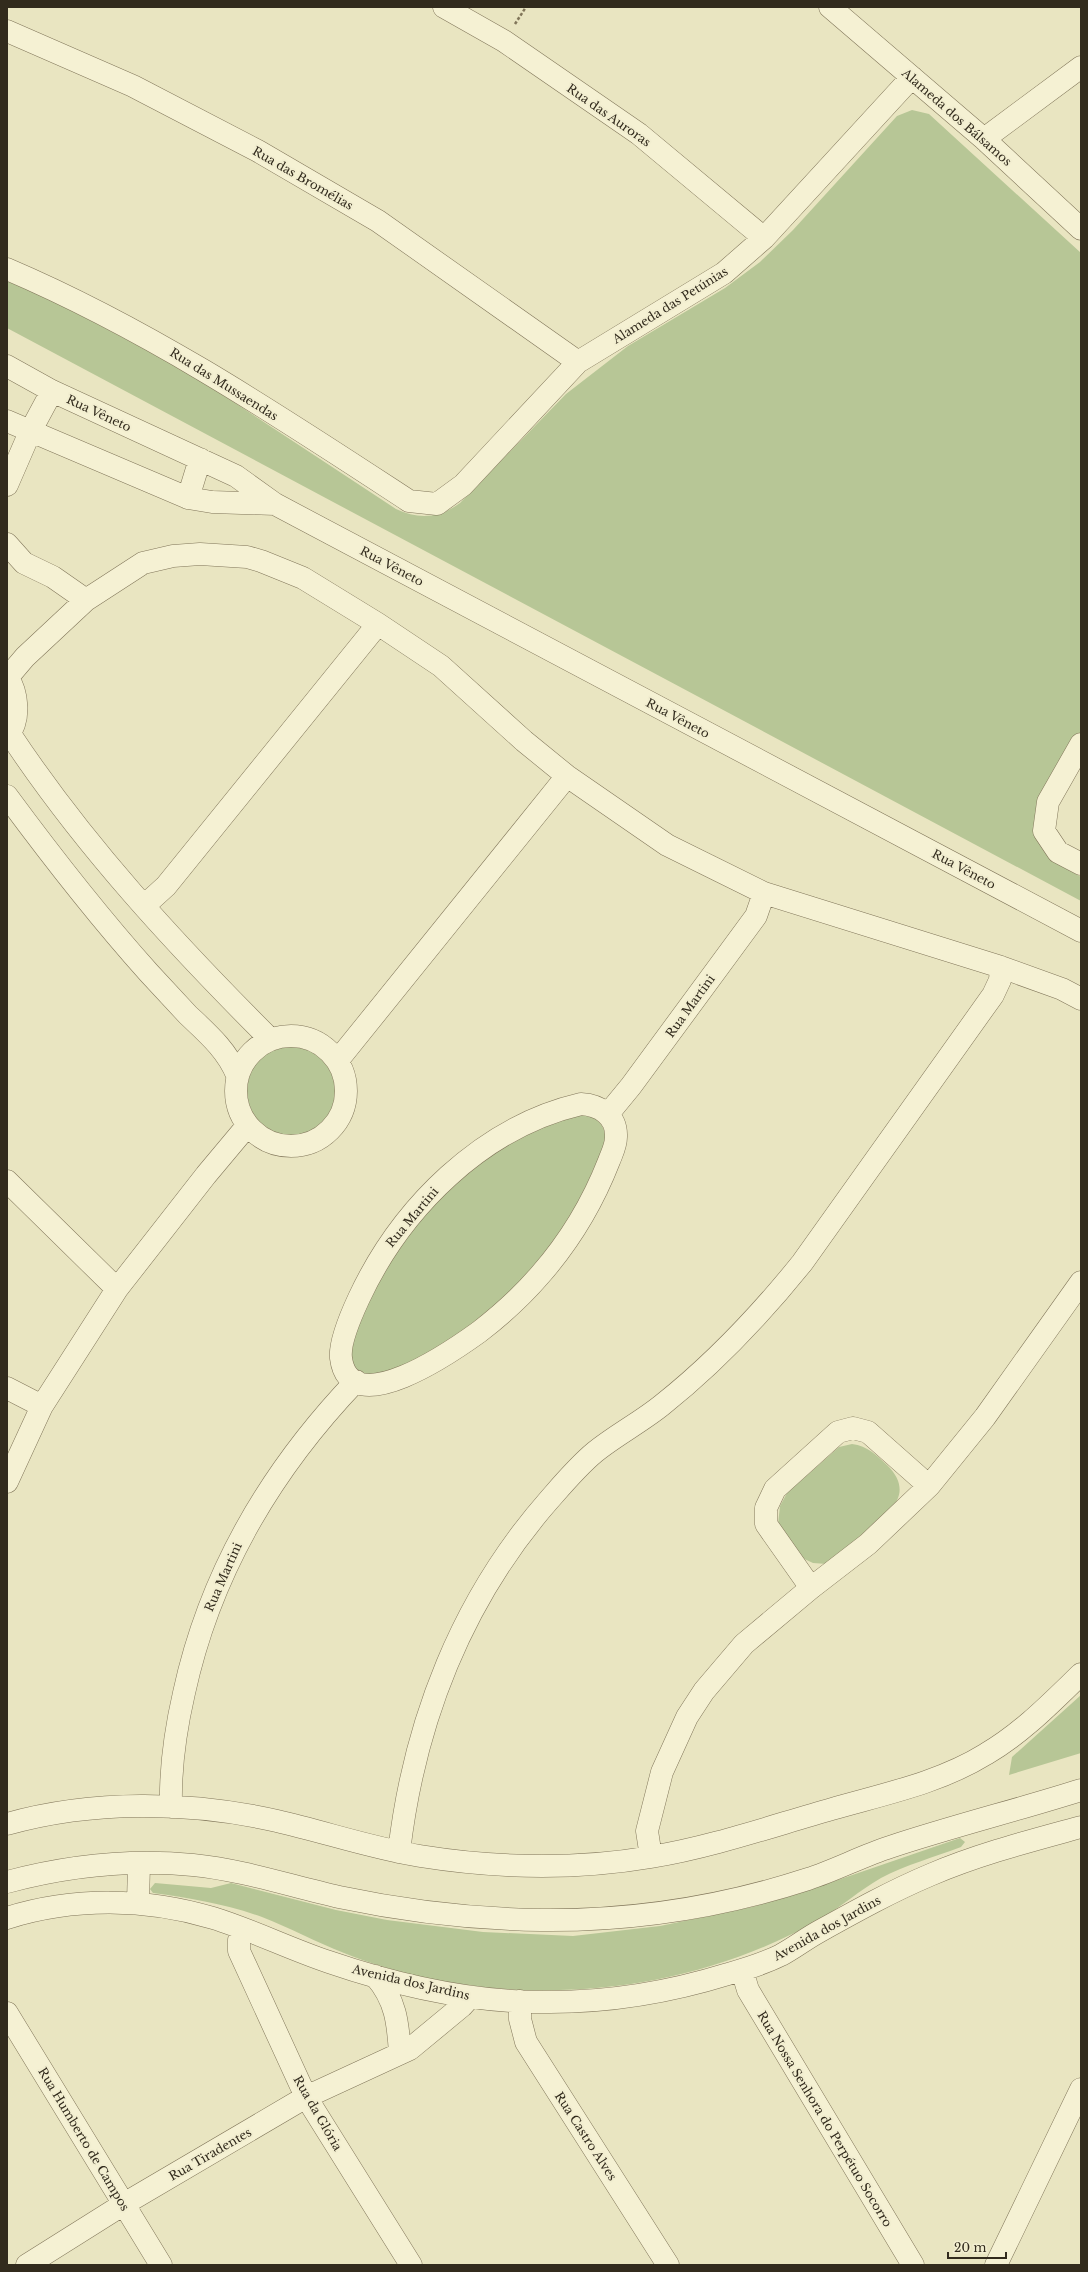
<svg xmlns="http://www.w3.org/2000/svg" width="1088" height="2272" font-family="'Libre Baskerville',serif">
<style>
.green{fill:#b7c696}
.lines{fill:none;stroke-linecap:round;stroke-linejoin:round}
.minor-casing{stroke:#81765a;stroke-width:23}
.path{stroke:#81765a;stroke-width:2.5;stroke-dasharray:3 2;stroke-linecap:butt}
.minor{stroke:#f5f1d3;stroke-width:22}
.labels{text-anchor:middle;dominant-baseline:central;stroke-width:4;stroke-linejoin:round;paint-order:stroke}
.street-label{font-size:12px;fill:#322b1d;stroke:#f2eed0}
</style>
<rect width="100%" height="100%" fill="#e9e5c1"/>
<path class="green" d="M912 110 929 114 1081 253V732L1043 796 1050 859 1081 877V901L7 328V281L52 300 188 372 396 509C419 520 440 518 460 503L566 394 628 346 725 288 760 262 793 230 897 116Z
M247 1091a44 44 0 1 1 88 0a44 44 0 1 1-88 0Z
M589 1114C617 1131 602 1149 592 1173 559 1252 497 1315 422 1356 413 1361 385 1375 376 1376 373 1376 368 1374 365 1374 322 1364 397 1248 411 1230 424 1214 439 1198 454 1185 488 1155 543 1118 589 1114Z
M852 1444C868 1446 876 1455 887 1465 917 1495 887 1514 865 1532 852 1543 840 1553 827 1564L813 1563 800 1557 778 1524 780 1506 787 1493 839 1447Z
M1081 1695V1753L1009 1775 1012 1757Z
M960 1838 965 1842 961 1847C934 1857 906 1865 881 1878 860 1890 842 1906 821 1919 811 1925 801 1930 790 1935 677 1990 545 2004 422 1977 396 1971 369 1963 344 1953 316 1942 290 1928 262 1917 226 1904 190 1898 153 1893L150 1889 155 1883 211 1888 231 1883 336 1910 387 1920 483 1932 573 1936 660 1926 752 1907 797 1894Z"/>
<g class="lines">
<defs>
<path id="minor" d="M444 7 504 41 639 134 764 238
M830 7 984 139 1081 229
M7 31 133 86 258 151 378 221 578 362
M984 139 1081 67
M7 269C150 330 279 416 409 501L437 504 463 485 578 362 724 273 764 238 912 77
M7 366 52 391 236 476 275 504 1081 931
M7 421 188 498 212 502 275 504
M7 485 30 432 52 391
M188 498 200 459
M7 544 24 563 53 577 86 600
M7 676C18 693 21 720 7 737
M8 677 25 657 86 600 143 563 173 556 200 554 247 557 261 561 303 578 378 624 441 666 524 741 567 776 667 845 764 893 1001 967 1062 989 1081 999
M10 734C84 846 176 945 270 1039
M1081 744 1048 802 1044 831 1058 852 1081 864
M7 796C52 857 98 916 149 973 162 987 175 1001 188 1015 207 1033 227 1050 237 1075
M144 906 166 886 378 624
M236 1091a55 55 0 1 1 110 0a55 55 0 1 1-110 0Z
M338 1060 567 776
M581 1104C600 1105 617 1116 616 1137 616 1146 612 1153 609 1161 593 1202 569 1242 540 1275 522 1296 501 1315 479 1332 454 1350 349 1424 341 1358 339 1342 352 1313 359 1298 401 1208 482 1127 581 1104Z
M608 1114 631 1086 756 916 764 893
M7 1181 117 1289
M7 1388 42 1406
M7 1482 42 1406 117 1289 206 1175 247 1126
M811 1588 766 1524V1508L775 1489 838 1432 853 1428 868 1432 929 1486
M171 1807C170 1767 175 1732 184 1693 210 1573 271 1470 356 1381
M7 1824C92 1800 190 1801 277 1821 325 1832 371 1848 420 1856 495 1868 575 1870 651 1857 712 1847 772 1826 832 1809 884 1794 939 1783 986 1754 1022 1733 1051 1703 1081 1674
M399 1852C414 1722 462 1599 549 1500 563 1484 578 1466 595 1452 616 1435 641 1422 662 1405 715 1363 760 1315 802 1263L993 995 1000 980 1001 967
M651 1857 647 1831 662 1772 687 1717 704 1691 744 1644 811 1588 868 1544 929 1486 985 1417 1081 1282
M7 1882C67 1866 131 1859 193 1865 243 1870 290 1886 339 1897 405 1911 473 1919 541 1920 632 1921 722 1907 808 1879 836 1870 862 1856 890 1847 953 1826 1018 1810 1081 1790
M138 1903 139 1864
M7 1918C74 1897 146 1898 213 1918 252 1930 290 1949 329 1962 399 1986 476 2003 550 2002 611 2002 670 1992 728 1974 746 1969 765 1963 781 1955 794 1948 807 1938 820 1931 856 1911 892 1891 930 1875 979 1854 1030 1841 1081 1827
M243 1929 239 1940V1951L306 2097 411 2265
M742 1970 748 1990 913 2265
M375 1976C396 2000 398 2023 400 2053
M520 2001V2019L526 2042 668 2265
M7 2013 161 2265
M27 2265 124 2204 306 2097 410 2049 462 2006 470 1997
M996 2265 1081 2089"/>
</defs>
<use href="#minor" class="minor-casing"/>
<path class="path" d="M515 24 526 7"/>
<use href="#minor" class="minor"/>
</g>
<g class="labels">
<g class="street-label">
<text transform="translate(609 115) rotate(35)">Rua das Auroras</text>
<text transform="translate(957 117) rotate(41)">Alameda dos Bálsamos</text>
<text transform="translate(303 178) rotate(30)">Rua das Bromélias</text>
<text transform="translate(670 305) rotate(-32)">Alameda das Petúnias</text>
<text transform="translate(224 384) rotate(32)">Rua das Mussaendas</text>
<text transform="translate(99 413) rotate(25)">Rua Vêneto</text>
<text transform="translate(392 566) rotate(28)">Rua Vêneto</text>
<text transform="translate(678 718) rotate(28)">Rua Vêneto</text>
<text transform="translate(964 869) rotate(28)">Rua Vêneto</text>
<text transform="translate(690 1006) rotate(-54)">Rua Martini</text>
<text transform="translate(412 1217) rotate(-50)">Rua Martini</text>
<text transform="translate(223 1577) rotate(-66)">Rua Martini</text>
<text transform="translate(827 1928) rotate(-29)">Avenida dos Jardins</text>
<text transform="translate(411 1982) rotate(13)">Avenida dos Jardins</text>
<text transform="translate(318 2113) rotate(60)">Rua da Glória</text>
<text transform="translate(825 2119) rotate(59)">Rua Nossa Senhora do Perpétuo Socorro</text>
<text transform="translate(586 2136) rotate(57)">Rua Castro Alves</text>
<text transform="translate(84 2139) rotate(59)">Rua Humberto de Campos</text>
<text transform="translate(210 2154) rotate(-30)">Rua Tiradentes</text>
</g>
</g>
<rect width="1088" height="2272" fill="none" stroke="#322b1d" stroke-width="16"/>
<path d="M948 2252v6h58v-6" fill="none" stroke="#322b1d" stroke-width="2"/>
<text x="954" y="2252" font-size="12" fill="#322b1d" stroke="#f2eed0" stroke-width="3" paint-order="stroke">20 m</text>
</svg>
